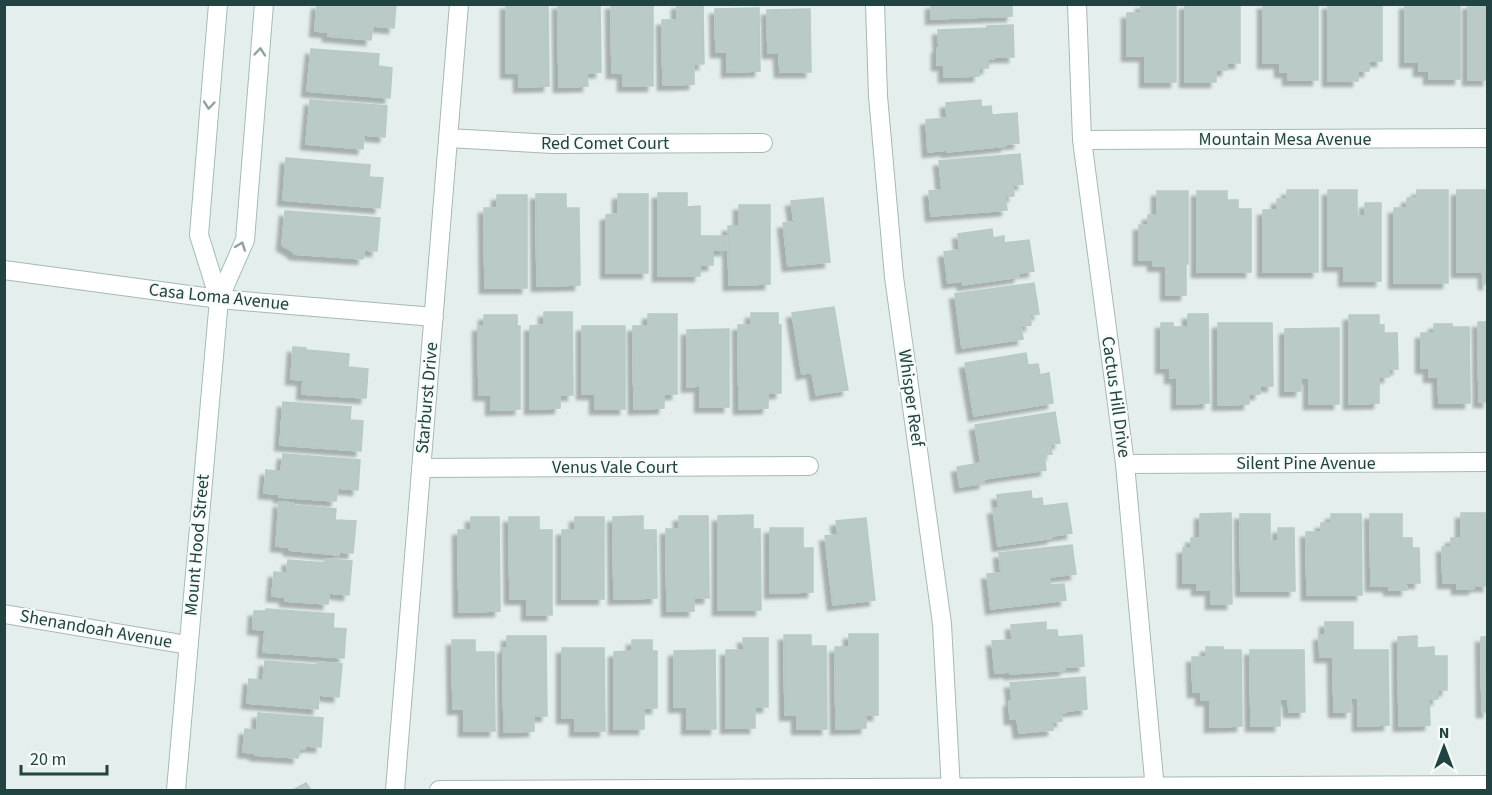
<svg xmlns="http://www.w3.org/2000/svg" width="1492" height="795" font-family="'Source Sans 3',sans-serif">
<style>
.building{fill:#b9cac7;stroke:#b6cac6;stroke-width:1.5;filter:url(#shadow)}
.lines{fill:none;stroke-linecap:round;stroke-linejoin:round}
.street-casing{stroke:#a6b8b6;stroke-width:20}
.secondary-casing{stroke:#a1bcba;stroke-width:20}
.street{stroke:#fff;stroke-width:18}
.secondary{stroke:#fff;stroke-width:18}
.oneway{stroke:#90a1a0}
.labels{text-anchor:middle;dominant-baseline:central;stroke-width:4.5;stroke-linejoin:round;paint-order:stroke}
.street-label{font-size:18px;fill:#214342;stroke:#f6fbf9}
</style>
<defs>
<filter id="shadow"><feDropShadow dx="-5.5" dy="5.5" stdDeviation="1.5" flood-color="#0004"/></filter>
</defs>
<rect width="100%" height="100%" fill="#e4efed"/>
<path class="building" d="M317 4H396L394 28 373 26 371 40 328 36V32L315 31Z
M506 4H548L549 86 519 87V73H506Z
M558 4H600L601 72 587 73 588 86 559 87Z
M611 4H653V86H623V73H612Z
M677 4H703L704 64H694V84L663 85 662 20H677Z
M931 4H1012V16L931 19Z
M1141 4H1176V82H1145V56H1127V13H1141Z
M1185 4H1240V63H1227V70H1216V82H1185Z
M1263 4H1318V80H1288V72H1280V63H1263Z
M1328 4H1382V61H1369V71H1358V81H1328Z
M1405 4H1460V79H1429V71H1419V62H1405Z
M1468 4H1488V80H1468Z
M759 8 760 71 727 72V52H716L715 9Z
M810 9 811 72H780L779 53H768L767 10Z
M1013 25 1014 57H994V59H988V68H979V76L944 77V65H937V48H939L938 30 987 28V26Z
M311 49 379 54 378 66 392 68 390 98 307 91Z
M310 100 387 106 385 137 364 135 363 149 306 144Z
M981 100V107L991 106 992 115 1017 113 1019 143 1006 144V146L947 152V150L928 152 926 120 947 118 946 103Z
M1020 154 1023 184 1013 185 1014 196H1005L1007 210 931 216 929 191 942 190 939 161Z
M286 158 370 165 369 177 383 178 380 208 283 200Z
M1287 190H1318V272H1263V210H1277V199H1287Z
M1328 190H1357V216H1365V203H1381V281H1344V266H1328Z
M1417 190H1448V283H1394V208H1407V198H1417Z
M1457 190H1487L1488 284H1484V272H1457Z
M1157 191H1188V264H1186V295H1166V266H1153V260H1139V225H1148V215H1157Z
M1197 191H1227V200H1238V209H1251V272H1197Z
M658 193H687V207L700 206V236H726V250H713V265H700V276H658Z
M536 194H566V208H579L580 285 537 286Z
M618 194H648V273H606V215L618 214Z
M497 195H527V288H485L484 208H497Z
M823 198 830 262 788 266 783 223 794 222 791 201Z
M739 205H770V284L729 285 728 226H739Z
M285 211 380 218 377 251 364 250 363 259 294 254V252L282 245Z
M992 229 993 238 1004 236V243L1029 240 1034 271 1019 273V277L963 285 962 281 948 283 944 252 960 250 958 234Z
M1034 283 1039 314 1030 315 1031 325 1021 326 1023 339 962 348 955 294Z
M834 307 848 390 816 395 812 372 802 374 792 313Z
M544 312H572L573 395H560V408L530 409V326L544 325Z
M751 313H778V325H781V393H768V408L739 409 738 325H751Z
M648 314H677V394H664V408L634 409 633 326H648Z
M1188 314H1208L1209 403 1177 404V378H1170V368H1161V323H1173V327H1188Z
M484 315H517V326H520V409L491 410V395H479L478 326H484Z
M1349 315H1379V325H1384V333H1397L1398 369H1389V377H1379V403L1349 404Z
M1478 322H1488V402H1479Z
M1218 323H1272L1273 386H1260V394H1249V404L1218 405Z
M1434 324H1452V327H1469L1470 403H1439L1438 377H1429V368H1421V333H1434Z
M582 326H625V409H595V394H582Z
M1339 328V404H1309V378H1301V391H1285V329Z
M729 329V407H700V386L687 387V330Z
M293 347 306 348V350L349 354 348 367 368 369 366 398 302 394 303 380 291 379Z
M1026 353 1028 365 1038 364 1040 375 1049 373 1053 403 974 416 965 363Z
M283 402 351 407 350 420 363 421 361 451 280 445Z
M1055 412 1060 443 1050 444 1052 454 1044 455 1046 470 984 479V483L960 487 957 467 981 463 975 425Z
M283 454 360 460 358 490 338 488 336 501 279 497V494L264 493 266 470 281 471Z
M1031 491 1032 499 1042 498 1043 506 1067 503 1072 533 1052 536V538L998 546 993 509 999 508 997 495Z
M279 502 293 503V505L336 509 335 520 356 521 353 553 339 552V555L289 550V547L276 546Z
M1231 513 1232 604H1211V590H1197V583H1183V548H1191V538H1200V514Z
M1461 513H1488V586H1474V589H1457V583H1443L1442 547H1451V538H1461Z
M1240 514H1270V541H1278V528H1294L1295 591H1241Z
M1331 514H1361L1362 595H1307L1306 532H1321V523H1331Z
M1370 514H1402V538H1412V548H1419L1420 583H1406L1407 590H1389V586H1371Z
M753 515V529H760L761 610H718V516Z
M643 516V530H656L657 598 614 599 613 517Z
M679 516H708L709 598H694V611H667L666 529H679Z
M471 517H499L500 611 459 612 458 530H471Z
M509 517H539V530H552V615H527V599H510Z
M575 517H604V599H562V530H575Z
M866 518 875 600 833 605 825 536 838 535 836 521Z
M770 528H803V548H813V592L770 593Z
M1072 545 1076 574 1050 577V585L1064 584 1066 600 991 609 987 574 1001 573 999 553Z
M325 559 352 561 349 595 329 593 328 604 285 601V597L272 596 274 572 287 573 288 560 325 563Z
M266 609 334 614 333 628 346 629 344 658 263 652 265 630 253 629 254 611H266Z
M1046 622V630H1057L1058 637 1082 635 1084 666 1064 667 1065 670 1010 674V672L995 673 992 641 1012 640 1011 625Z
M1325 622H1353V650H1388L1389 725 1358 726V698H1351V712H1334L1333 657H1320L1319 635H1325Z
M849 634H878V715H866V728L836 729 835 647H849Z
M784 635H811V646H826L827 729H797V715H785Z
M507 636H546L547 716H534V731L504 732 503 648H507Z
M1417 636V648L1434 647V656H1447V690H1438V699H1429L1430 725 1399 726 1398 637Z
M1481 637H1488V712H1482Z
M743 638H768V707H755V728H726V650H744Z
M452 640H475V652H494L495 731H464V709H453Z
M632 640H652V651H657V708H644V729H614V652L632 651Z
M1206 647H1223V650H1241L1242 726 1210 727V700H1201V692H1193L1192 657H1206Z
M562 648H604L605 731H575V718H562Z
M715 650 716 729H687V707H674V651Z
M1250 650H1304L1305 712H1289L1288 699H1280V726H1251Z
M265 661 317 665 318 662 342 664 339 697 319 695 318 709 247 703 249 679 263 680Z
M1085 677 1087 709 1067 711V712L1061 713 1062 721 1052 722 1053 730 1019 733 1017 719H1010L1009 701H1012L1010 683Z
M258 713 323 718 321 747 306 746 305 749H299L298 758 255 755V753L243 752 245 729 257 730Z
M306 783 311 790H293Z"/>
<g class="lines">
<defs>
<path id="street" d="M875 4 878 96 894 277 942 624 951 790
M1077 4 1082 140 1125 464 1155 790
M448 138 553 144 763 143
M1082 140 1488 138
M4 270 219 299 434 317
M1125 464 1488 462
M421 468 809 466
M4 614 188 645
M395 790 459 4
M439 790 1488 785"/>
<path id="secondary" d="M218 4 199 235 219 299
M176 790 219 299 245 240 264 4"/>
</defs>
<use href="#street" class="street-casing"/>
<use href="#secondary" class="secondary-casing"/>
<use href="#street" class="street"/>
<use href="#secondary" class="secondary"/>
</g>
<defs><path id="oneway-chevron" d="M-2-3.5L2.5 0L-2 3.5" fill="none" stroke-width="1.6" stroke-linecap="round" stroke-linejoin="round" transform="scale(1.5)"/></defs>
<g class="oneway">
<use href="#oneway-chevron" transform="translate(260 52) rotate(-85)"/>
<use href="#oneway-chevron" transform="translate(209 105) rotate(95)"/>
<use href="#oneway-chevron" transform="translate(241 246) rotate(-70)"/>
</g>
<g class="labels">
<g class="street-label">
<text x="1285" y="139">Mountain Mesa Avenue</text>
<text x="605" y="143">Red Comet Court</text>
<text transform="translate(219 297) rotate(6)">Casa Loma Avenue</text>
<text transform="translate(1116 397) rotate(82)">Cactus Hill Drive</text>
<text transform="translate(427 398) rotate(-85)">Starburst Drive</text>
<text transform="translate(911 398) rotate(82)">Whisper Reef</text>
<text x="1306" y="463">Silent Pine Avenue</text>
<text x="615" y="467">Venus Vale Court</text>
<text transform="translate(197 545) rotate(-85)">Mount Hood Street</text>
<text transform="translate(96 629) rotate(10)">Shenandoah Avenue</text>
</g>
</g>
<rect width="1492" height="795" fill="none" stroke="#214342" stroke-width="12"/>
<g transform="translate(1444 747)" stroke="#f6fbf9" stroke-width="4.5" paint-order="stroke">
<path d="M0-4.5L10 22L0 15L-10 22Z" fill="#214342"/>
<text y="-9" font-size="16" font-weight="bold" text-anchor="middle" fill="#214342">N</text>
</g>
<path d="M21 765v9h86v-9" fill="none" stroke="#214342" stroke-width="3"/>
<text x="30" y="765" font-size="18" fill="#214342" stroke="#f6fbf9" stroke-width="4.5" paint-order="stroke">20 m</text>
</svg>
